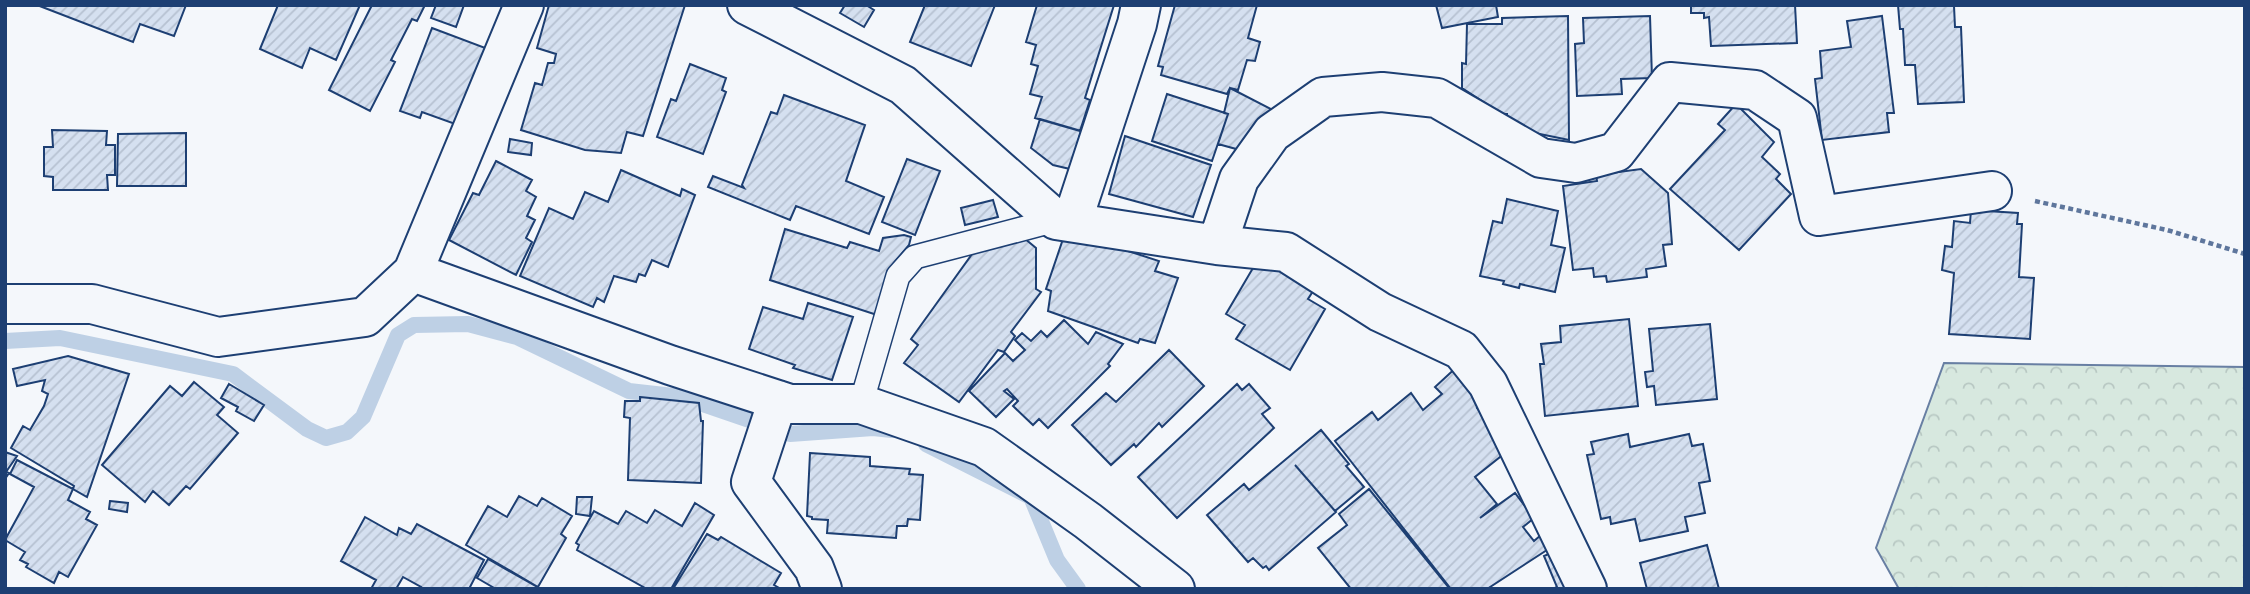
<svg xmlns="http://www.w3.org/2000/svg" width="2250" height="594" font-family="'Varela Round',sans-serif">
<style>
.forest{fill:url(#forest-crowns);stroke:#687fa3;stroke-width:2}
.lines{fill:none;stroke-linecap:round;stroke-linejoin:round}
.stream{stroke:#bed0e5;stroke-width:16}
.building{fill:url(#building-hatch);stroke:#1d3f73;stroke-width:2}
.lane-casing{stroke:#1d3f73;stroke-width:26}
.street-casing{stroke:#1d3f73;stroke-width:42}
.path{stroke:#5e769c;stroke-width:4.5;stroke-dasharray:5 3.5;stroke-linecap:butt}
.lane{stroke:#f4f7fb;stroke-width:23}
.street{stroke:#f4f7fb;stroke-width:38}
</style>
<defs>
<pattern id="forest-crowns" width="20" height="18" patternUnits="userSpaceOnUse" patternTransform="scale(1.75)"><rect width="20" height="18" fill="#d7e8df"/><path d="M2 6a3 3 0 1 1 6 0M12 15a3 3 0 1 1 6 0" fill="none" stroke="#b8c8c3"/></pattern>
<pattern id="building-hatch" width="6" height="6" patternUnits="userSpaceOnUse" patternTransform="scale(1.75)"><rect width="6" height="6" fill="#d5e0f0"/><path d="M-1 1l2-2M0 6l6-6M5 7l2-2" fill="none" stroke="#b6c1d1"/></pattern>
</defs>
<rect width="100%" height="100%" fill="#f4f7fb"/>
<path class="forest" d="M1944 363 2245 367V589H1899L1876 548Z"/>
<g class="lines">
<path class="stream" d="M5 341 60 338 233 374 307 429 326 438 347 432 363 417 398 335 414 325 468 324 517 337 629 391 682 397 790 434 873 428 892 430
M926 444 1031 497 1057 560 1078 589"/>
</g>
<path class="building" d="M37 5H186L174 36 140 24 133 42Z
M278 5H360L336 60 310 48 302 68 260 49Z
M372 5H425L417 21 412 19 391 60 395 62 370 111 329 90Z
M436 5H464L456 27 431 18Z
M549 5H685L643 136 627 132 621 153 585 150 521 130 535 83 542 85 548 63H554L556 54 537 48Z
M845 5H866L874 10 864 27 840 13Z
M925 5H995L971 66 910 42Z
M1037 5H1114L1085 98 1090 100 1080 131 1035 118 1042 97 1030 94 1038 66 1031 64 1036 45 1026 42Z
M1175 5H1257L1248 38 1260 42 1255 61 1247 60 1238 90 1230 88 1227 94 1161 75 1163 67 1158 66Z
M1436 5H1496L1498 17 1442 28Z
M1691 5H1795L1797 43 1711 46 1709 17 1704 18V13H1691Z
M1898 5H1959L1954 6 1955 27H1961L1964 102 1918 104 1915 65H1905L1903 29H1900Z
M1568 16 1569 140 1535 133 1507 118V114H1502L1462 88V63L1466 64 1467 24H1502V18Z
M1650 16 1652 78 1621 79 1622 94 1577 96 1575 44 1584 43 1583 18Z
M1882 16 1894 113H1887L1889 132 1822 140 1815 79 1822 78 1820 51 1851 47 1847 21Z
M432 28 488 49 458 125 422 112 420 118 400 111Z
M690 64 726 78 722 90 726 92 703 154 657 137 671 99 676 101Z
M1230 88 1271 109 1240 150 1218 144 1228 114 1224 113Z
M1167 94 1228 114 1212 161 1152 141Z
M784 95 865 125 846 181 884 197 869 234 796 206 790 220 708 187 713 176 744 188 742 185 771 112 777 114Z
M1736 104 1774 142 1762 157 1780 174 1776 179 1791 194 1739 250 1670 189 1725 130 1718 124Z
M1040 119 1081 131 1070 169 1053 165 1031 148Z
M52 130 107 131 106 145H115V175H107L108 190H53V177L44 176V147H53Z
M186 133V186H117L118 134Z
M1125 136 1211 165 1193 217 1109 194Z
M510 139 532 143 531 155 508 152Z
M907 159 940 171 915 235 882 222Z
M496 161 532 180 526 191 536 197 527 216 535 220 526 238 532 242 516 275 449 240 473 193 479 195Z
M1641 169 1668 193 1672 244 1663 245 1666 266 1646 269 1647 277 1607 282 1606 276 1594 277 1593 268 1573 270 1563 186 1597 181 1596 175Z
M621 170 680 196 682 189 695 195 668 267 652 260 645 276 639 274 636 282 614 276 604 302 597 298 593 307 520 276 549 208 573 219 585 192 608 202Z
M1507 199 1558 211 1551 245 1565 248 1555 292 1520 284 1519 288 1503 284 1504 281 1480 276 1493 221 1502 223Z
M993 200 998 217 965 225 961 208Z
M1971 210 2018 213 2017 224H2022L2019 277 2034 278 2030 339 1949 334 1954 273 1942 270 1945 246 1952 247 1954 221 1970 223Z
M785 229 847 248 850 242 879 251 883 238 904 235 911 237 909 245 893 264 877 315 770 280Z
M1075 234 1159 261 1155 271 1178 278 1155 343 1140 339 1138 343 1048 311 1051 291 1046 289 1062 242Z
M1024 238 1036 248V289L1041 292 1011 332 1015 336 1004 352 998 350 959 402 904 363 918 345 911 339 980 243Z
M1260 256 1315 288 1308 299 1325 309 1290 370 1236 339 1245 325 1226 314Z
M808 303 853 317 832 380 793 368 795 365 749 349 763 307 803 319Z
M1629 319 1638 406 1545 416 1540 364H1544L1541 344 1561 342 1560 326Z
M1064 320 1088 344 1096 332 1123 344 1108 364 1110 366 1048 428 1039 419 1033 425 1013 406 1018 401 1007 389 1004 391 1014 399 996 417 969 391 1005 353 1013 361 1025 350 1015 340 1022 333 1031 341 1041 331 1047 337Z
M1710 324 1717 399 1656 405 1654 386 1647 387 1645 372 1653 371 1649 329Z
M1169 350 1204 386 1162 427 1159 423 1136 447 1134 444 1111 465 1072 425 1106 393 1116 402Z
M68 356 129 374 87 497 73 489 74 486 11 448 23 426 30 430 44 406 48 394 42 391 45 380 17 386 13 369Z
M1460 364 1487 400 1477 408 1510 449 1475 477 1497 504 1480 518 1515 493 1534 518 1523 527 1534 541 1541 535 1550 548 1487 589H1451L1335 441 1372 412 1378 420 1411 393 1423 410 1442 394 1435 387Z
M194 382 224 407 217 415 238 433 190 489 186 486 169 505 153 491 145 502 102 465 170 386 182 396Z
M229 384 264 405 254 421 236 411 238 407 221 398Z
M1237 384 1242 390 1249 384 1270 408 1262 414 1274 428 1177 518 1138 477Z
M640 397 699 403 701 421H703L701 483 628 480 630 418 624 417 625 401H640Z
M1321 430 1349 464 1346 466 1364 487 1335 511 1295 465 1336 512 1269 570 1266 566 1263 568 1253 558 1248 562 1207 515 1244 484 1249 490Z
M1628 434 1630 447 1689 434 1692 446 1703 444 1710 481 1699 483 1705 513 1685 517 1688 531 1640 541 1635 519 1611 524 1610 517 1601 519 1587 455 1594 454 1591 442Z
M5 452 17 456 6 472 9 473 5 479Z
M810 453 870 457V466L910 469 909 474 923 475 920 520 908 519 907 526H897L896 538 827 533 828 520 812 519V517L807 516Z
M17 460 73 489 68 500 90 512 86 519 97 525 68 577 59 572 54 583 26 567 28 564 20 560 25 552 5 540 34 487 10 474Z
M1369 489 1450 589H1351L1318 548 1347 525 1339 514Z
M519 496 537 506 542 498 572 516 561 534 566 538 538 587 466 545 488 506 507 517Z
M577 497H592L590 516 576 514Z
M110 501 128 503 127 512 109 509Z
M695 503 714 515 671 589H647L577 550 579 545 576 543 594 511 618 524 626 511 647 523 655 510 682 526Z
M365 517 397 535 399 528 411 534 417 524 484 560 469 589H420L421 587 403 577 396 589H371L376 580 341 561Z
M707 534 718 540 721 537 781 573 774 585 781 589H673Z
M1707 545 1719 589H1647L1640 563Z
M1566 546 1585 589H1553L1557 587 1544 556Z
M488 559 539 588V589H496L477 578Z"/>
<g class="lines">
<defs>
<path id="lane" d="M861 404 898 276 915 257 1056 220"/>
<path id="street" d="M747 5 903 85 1056 220 1217 245 1239 179 1272 133 1323 97 1382 92 1437 98 1541 158 1576 163 1616 152 1670 82 1755 90 1797 118 1819 216 1992 191
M1072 222 1137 24 1141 5
M1217 245 1286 252 1380 312 1461 350 1488 384 1587 589
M413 272 670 365 790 404H861L984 447 1088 521 1175 589
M5 304H92L218 337 365 317 413 272 524 5
M778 400 751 482 814 568 822 589"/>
</defs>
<use href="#lane" class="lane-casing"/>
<use href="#street" class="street-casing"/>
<path class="path" d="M2035 201 2167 230 2245 254"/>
<use href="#lane" class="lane"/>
<use href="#street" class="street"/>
</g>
<rect width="2250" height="594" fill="none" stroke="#1d3f73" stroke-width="14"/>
</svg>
